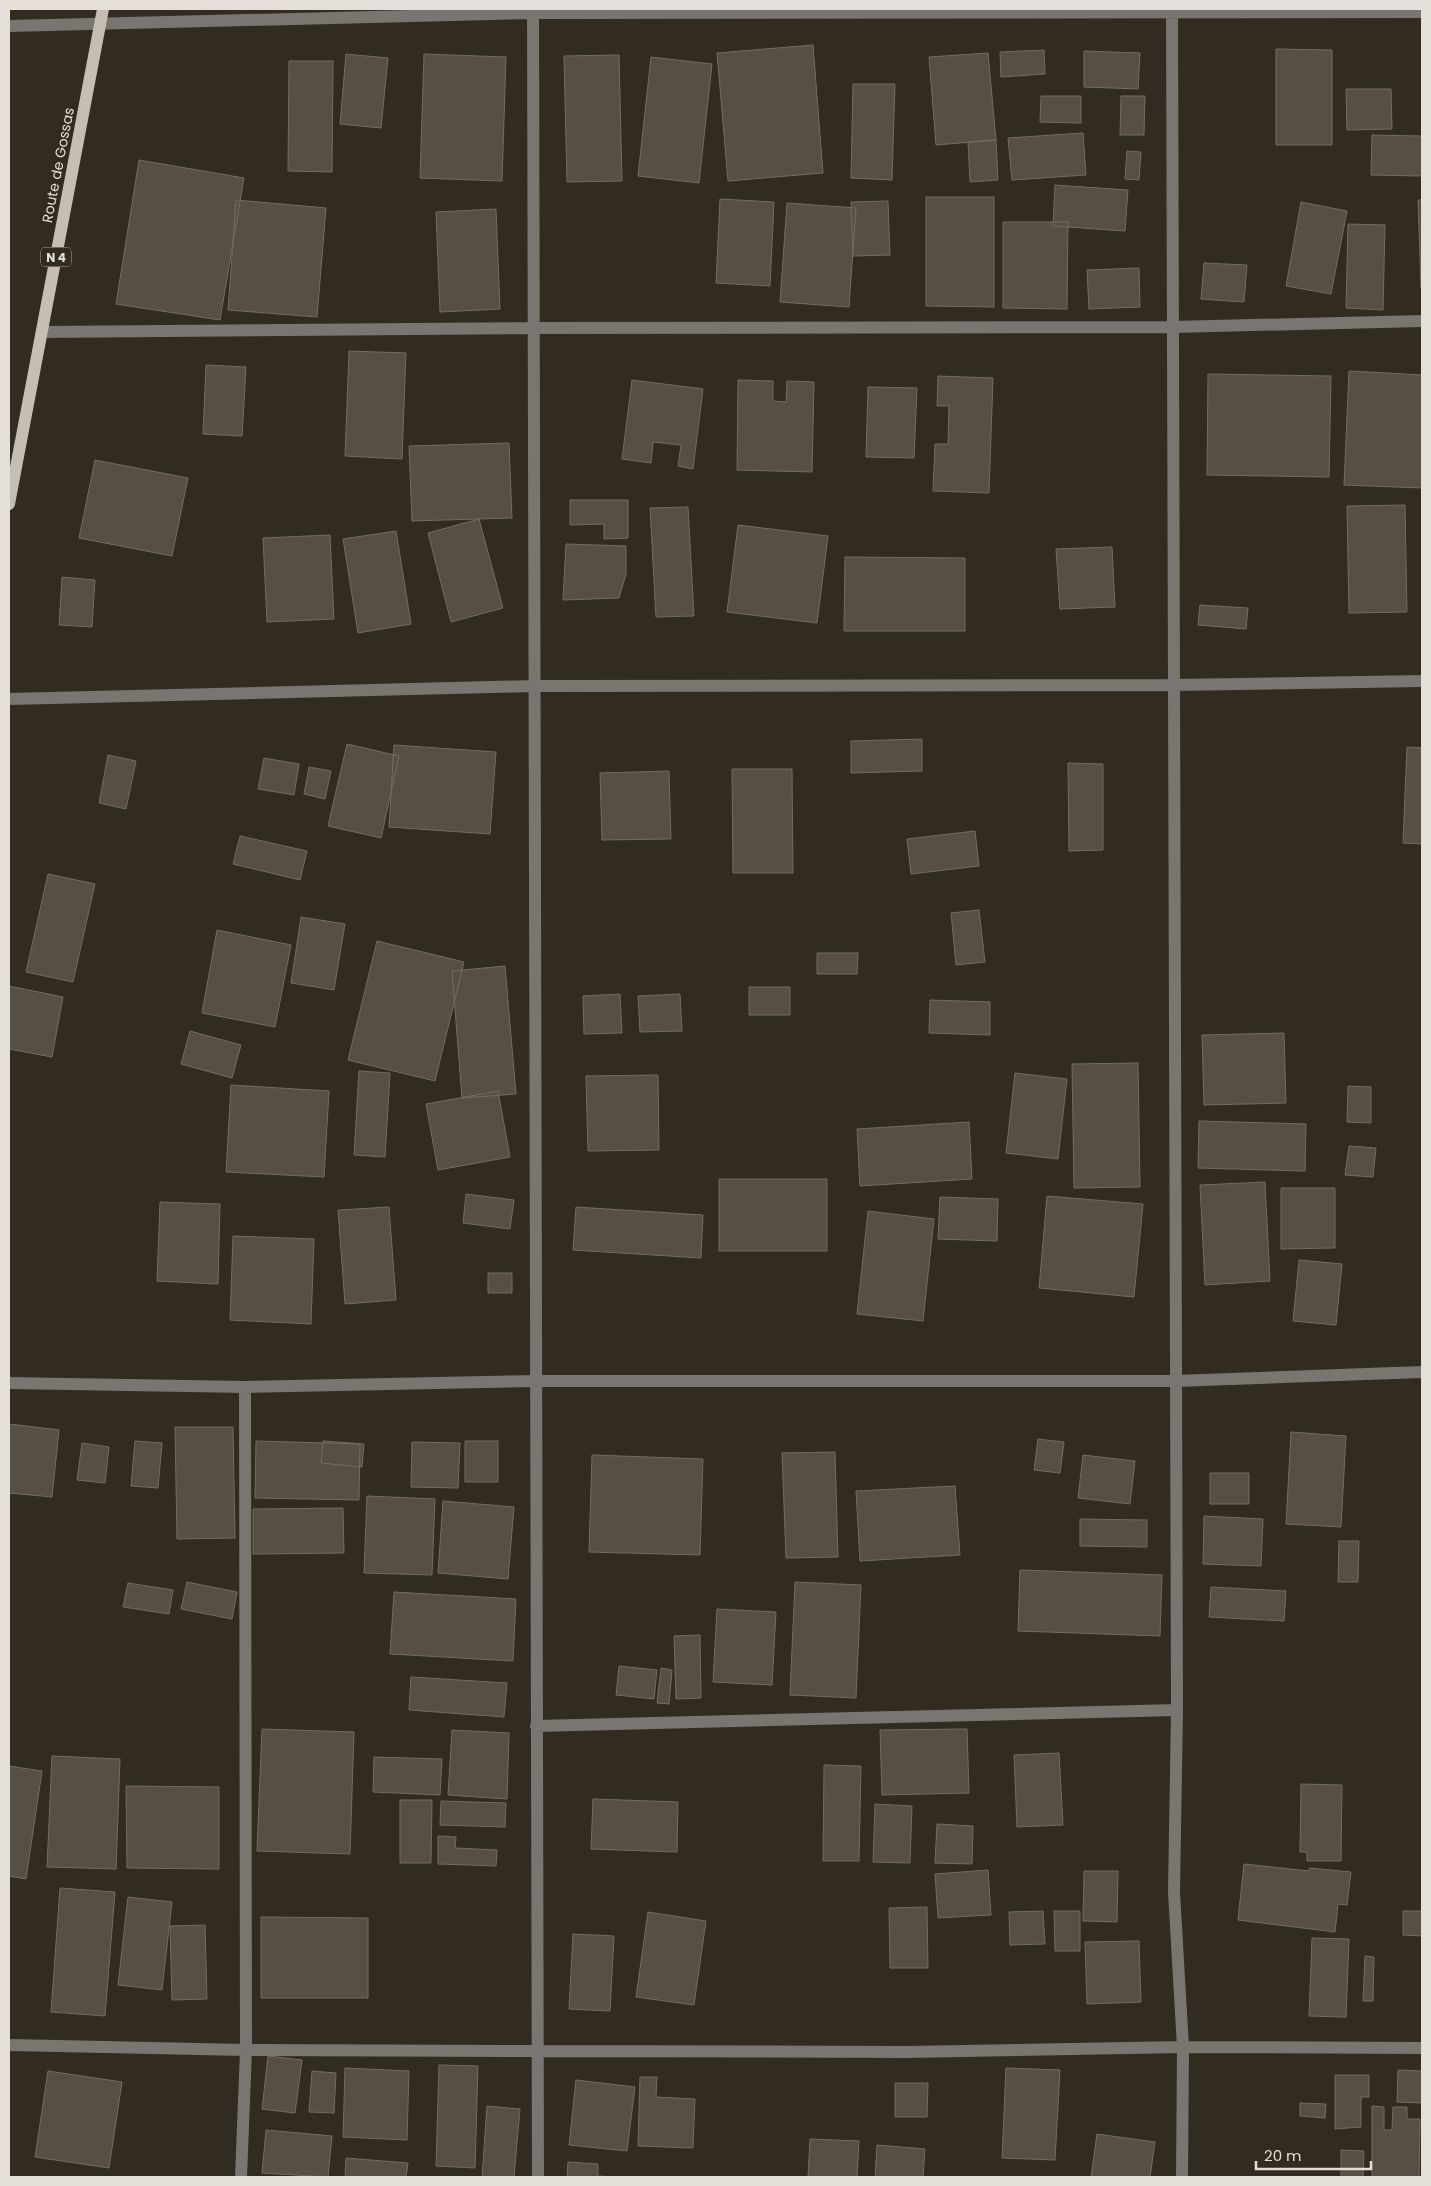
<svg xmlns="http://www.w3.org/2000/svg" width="1431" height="2186" font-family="Poppins,sans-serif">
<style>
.building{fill:#574f43;stroke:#756c60}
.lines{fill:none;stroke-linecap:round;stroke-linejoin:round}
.minor{stroke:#797570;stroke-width:12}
.major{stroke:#c6beb3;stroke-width:12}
.labels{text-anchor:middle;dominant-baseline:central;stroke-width:4.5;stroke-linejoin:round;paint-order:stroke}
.shield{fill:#322b20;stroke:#afa9a1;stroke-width:1}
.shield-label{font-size:12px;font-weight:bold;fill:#e4dfd8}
.street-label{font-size:14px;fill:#e4dfd8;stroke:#322b20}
</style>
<rect width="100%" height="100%" fill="#322b20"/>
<path class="building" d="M813 45 823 173 728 181 717 53Z
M1276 49 1332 50V145H1276Z
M1044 50 1045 74 1001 77 1000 52Z
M1084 51 1140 53 1138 89 1084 87Z
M988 53 996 140 936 145 929 57Z
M346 54 388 58 381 128 340 124Z
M424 54 506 57 502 181 420 178Z
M619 55 622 181 567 182 564 56Z
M651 57 712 64 699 183 638 176Z
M289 61H333L332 172 288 171Z
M853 84H895L892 180 851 178Z
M1346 89H1391L1392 129 1347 130Z
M1041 96H1081V123L1040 122Z
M1121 96H1145L1144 135H1120Z
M1083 133 1086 175 1012 180 1008 138Z
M1372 135 1422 136V176L1371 175Z
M996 140 998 180 970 182 968 142Z
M1127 151 1141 152 1139 180 1125 179Z
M139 160 244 178 220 320 116 304Z
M1055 185 1128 190 1125 231 1053 226Z
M926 197H994V307L926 306Z
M720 199 774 202 770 286 716 283Z
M236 200 326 208 317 317 228 310Z
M1418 200H1422V288H1421Z
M888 201 890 255 853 256 851 202Z
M1301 202 1347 211 1331 294 1286 286Z
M787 203 856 208 849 307 780 302Z
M496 209 500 309 440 312 436 212Z
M1003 222H1068L1067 309 1003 308Z
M1348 224 1385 225 1383 310 1346 308Z
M1204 263 1247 265 1244 302 1201 299Z
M1139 268 1140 307 1089 309 1087 270Z
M349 351 406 353 402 459 345 456Z
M206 365 246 367 242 436 203 434Z
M1349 371 1422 375V488L1344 485Z
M1208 374 1331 376 1329 477 1207 475Z
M938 376 993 378 989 493 933 491 935 444H948L949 406H937Z
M632 380 703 389 693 469 678 466 681 445 653 442 651 463 622 459Z
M738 380 773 381V401L786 402 787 381 814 382 812 472 737 470Z
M868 387 917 388 914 458 866 457Z
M509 443 512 518 412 521 409 446Z
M95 460 188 478 172 556 79 538Z
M570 500H628V538L604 539V524L570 525Z
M1405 505 1407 612 1349 613 1347 506Z
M688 507 694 616 656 617 650 508Z
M479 519 503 608 451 622 428 533Z
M738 525 828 536 817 623 727 612Z
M396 531 411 624 358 633 343 539Z
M330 535 334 619 267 622 263 538Z
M566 544 626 546V574L619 598 563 600Z
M1112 547 1115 607 1060 609 1056 549Z
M845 557 965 558V631H844Z
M62 577 95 580 92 627 59 625Z
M1200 605 1248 608 1246 629 1198 625Z
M922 739V771L851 773V741Z
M347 744 399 756 381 838 328 826Z
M394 745 496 752 490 834 389 827Z
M1407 747 1422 748V844L1403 843Z
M108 755 136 761 126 809 99 803Z
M264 758 299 764 294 795 258 789Z
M1068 763 1103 764V850L1069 851Z
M309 767 331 771 325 799 304 794Z
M732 769H792L793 873H733Z
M669 771 671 839 602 840 600 773Z
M975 831 979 866 911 874 907 839Z
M240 836 307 851 300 880 233 864Z
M48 874 95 884 73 982 26 972Z
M979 910 985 962 956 965 951 913Z
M301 917 345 924 334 990 291 983Z
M217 930 291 945 275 1027 202 1013Z
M377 941 464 962 435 1081 348 1060Z
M817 953H858L857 974H817Z
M505 966 516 1094 462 1098 452 971Z
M9 986 63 997 52 1057 9 1049Z
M749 987H790V1015H749Z
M620 994 622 1033 584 1034 583 996Z
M680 994 682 1031 640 1032 638 996Z
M930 1000 990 1002V1035L929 1033Z
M190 1031 241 1045 232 1078 181 1064Z
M1284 1033 1286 1103 1204 1105 1202 1035Z
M1138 1063 1140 1187 1074 1188 1072 1064Z
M359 1071 390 1073 385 1157 354 1155Z
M1015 1073 1067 1079 1058 1159 1006 1153Z
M658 1075 659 1150 588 1151 586 1076Z
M231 1085 329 1091 324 1177 226 1172Z
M1348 1086 1371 1087V1123L1347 1122Z
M498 1091 510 1157 438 1170 426 1104Z
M1199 1121 1306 1124 1305 1171 1198 1168Z
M969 1122 972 1179 860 1186 857 1129Z
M1349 1146 1376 1148 1373 1177 1345 1175Z
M719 1179H827V1251H719Z
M1265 1182 1270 1281 1205 1285 1200 1185Z
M1281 1188H1335V1248L1281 1249Z
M466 1194 514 1200 510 1229 463 1223Z
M1047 1196 1143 1204 1134 1297 1039 1288Z
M940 1197 998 1199 997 1241 938 1239Z
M160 1202 220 1204 218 1284 157 1281Z
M389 1207 396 1300 345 1304 338 1210Z
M576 1207 703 1215 701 1258 573 1250Z
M868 1211 934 1219 923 1321 857 1314Z
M233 1236 314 1239 311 1324 230 1320Z
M1299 1260 1342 1264 1336 1325 1293 1321Z
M488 1273H512V1293H488Z
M9 1424 59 1430 52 1497 9 1493Z
M175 1427H233L235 1538 177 1539Z
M1291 1432 1346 1436 1341 1527 1286 1524Z
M1038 1439 1064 1442 1060 1473 1034 1470Z
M135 1441 162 1443 158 1488 131 1486Z
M256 1441 360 1444 359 1500 255 1498Z
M323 1441 364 1444 362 1467 321 1463Z
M465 1441H498V1482H465Z
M412 1442 460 1443 458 1488 411 1487Z
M82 1443 109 1447 105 1483 77 1480Z
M835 1452 838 1557 786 1558 782 1453Z
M592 1455 703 1459 700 1555 589 1552Z
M1083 1455 1135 1461 1130 1504 1078 1498Z
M1210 1473H1249V1504H1210Z
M955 1486 960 1555 860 1561 856 1491Z
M367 1496 435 1499 432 1575 364 1573Z
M443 1501 514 1507 508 1579 438 1573Z
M343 1508 344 1553 253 1554V1509Z
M1204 1516 1263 1519 1261 1566 1203 1564Z
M1080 1519 1147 1520V1547L1080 1546Z
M1339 1541H1359L1358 1582H1338Z
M1020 1570 1162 1575 1160 1636 1018 1631Z
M187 1582 237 1592 232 1619 181 1609Z
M795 1582 861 1585 856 1698 790 1695Z
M128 1583 173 1590 169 1614 123 1607Z
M1211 1587 1286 1591 1284 1621 1209 1617Z
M394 1592 516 1599 513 1661 390 1654Z
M717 1609 776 1612 772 1685 713 1682Z
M700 1635 701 1698 676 1699 674 1636Z
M619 1666 657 1670 654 1699 616 1695Z
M661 1668 672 1670 669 1704 657 1703Z
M411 1677 507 1683 504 1717 409 1710Z
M262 1729 354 1732 350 1854 257 1851Z
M967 1729 969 1793 882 1795 880 1730Z
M452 1730 509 1733 507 1799 448 1795Z
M1059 1753 1063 1825 1017 1827 1014 1755Z
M52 1756 120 1759 116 1869 47 1867Z
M374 1757 442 1759 440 1795 373 1792Z
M824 1765 861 1766 859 1861H823Z
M9 1766 42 1771 26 1879 9 1876Z
M1301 1784 1342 1785 1341 1861H1307V1852H1300Z
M126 1786 219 1787V1869L127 1868Z
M593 1799 678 1802 677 1852 591 1849Z
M400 1800H432L431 1863H400Z
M441 1801 506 1803 505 1827 440 1825Z
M875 1804 912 1806 910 1863 873 1862Z
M937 1824 973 1826 972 1864 935 1863Z
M438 1836 456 1837 455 1848 497 1850 496 1866 438 1864Z
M1244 1864 1309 1871 1310 1868 1351 1872 1347 1905 1338 1904 1335 1932 1238 1920Z
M988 1870 991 1915 938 1918 935 1874Z
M1084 1871H1118L1117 1922 1083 1921Z
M60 1888 115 1892 105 2016 51 2012Z
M128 1897 172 1902 162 1990 118 1985Z
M927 1907 928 1968H890L889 1908Z
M1043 1911 1045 1944 1010 1945 1009 1912Z
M1054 1911H1080V1951H1055Z
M1403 1911H1422V1936L1403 1935Z
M648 1912 706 1921 694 2005 636 1997Z
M261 1917 368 1918V1998H261Z
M205 1925 207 1999 172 2000 170 1926Z
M573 1934 614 1936 610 2011 569 2009Z
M1312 1938 1349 1939 1346 2017 1309 2016Z
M1139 1941 1141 2002 1087 2004 1085 1942Z
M1365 1956 1374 1957 1373 2001H1363Z
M268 2056 302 2060 295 2113 262 2109Z
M439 2065 478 2066 475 2168 436 2166Z
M345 2068 409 2071 407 2140 343 2137Z
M1006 2068 1060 2070 1055 2160 1002 2158Z
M1398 2070 1422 2071V2103L1397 2102Z
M48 2071 122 2082 109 2168 35 2157Z
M312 2071 336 2073 334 2113 309 2112Z
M1335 2075H1369V2097H1361V2127L1335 2129Z
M640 2077H657L656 2097 695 2099 693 2148 638 2146Z
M576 2080 635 2087 627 2151 569 2145Z
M895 2083H928L927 2117H895Z
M1300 2103 1326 2104 1325 2118 1300 2116Z
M487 2106 520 2109 514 2177H482Z
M1372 2106 1384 2107V2130H1392L1393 2107H1407V2119H1420L1419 2177H1372Z
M266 2130 332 2136 328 2177 262 2173Z
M1097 2134 1155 2142 1150 2177H1091Z
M810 2139 859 2141 857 2177H808Z
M877 2145 925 2149 923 2177H875Z
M1341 2150 1364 2151 1363 2177H1341Z
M346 2158 408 2163 406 2177H345Z
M568 2162 598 2164V2176L616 2177H567Z"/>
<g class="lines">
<path class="minor" d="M533 9 538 2177
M1172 9 1177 1710 1174 1892 1183 2047 1182 2177
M9 26 533 13 1422 12
M42 332 533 328 1173 327 1422 321
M9 699 534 686 1174 685 1422 681
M9 1383 245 1387 536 1381H1176L1422 1372
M536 1726 1177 1710
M9 2045 246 2050 539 2051 908 2052 1183 2047 1422 2048
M241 2177 246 2050 245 1387"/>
<path class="major" d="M9 504 103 9"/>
</g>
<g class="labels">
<rect class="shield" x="41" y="247.5" width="30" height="19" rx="4"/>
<g class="shield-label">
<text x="56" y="257">N 4</text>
</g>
<g class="street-label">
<text transform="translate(58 165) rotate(-79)">Route de Gossas</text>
</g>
</g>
<rect width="1431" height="2186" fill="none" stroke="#e4dfd8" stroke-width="20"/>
<path d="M1256 2161v8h115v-8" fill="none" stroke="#e4dfd8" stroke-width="2.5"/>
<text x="1264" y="2161" font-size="15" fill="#e4dfd8" stroke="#322b20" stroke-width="4" paint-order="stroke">20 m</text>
</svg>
